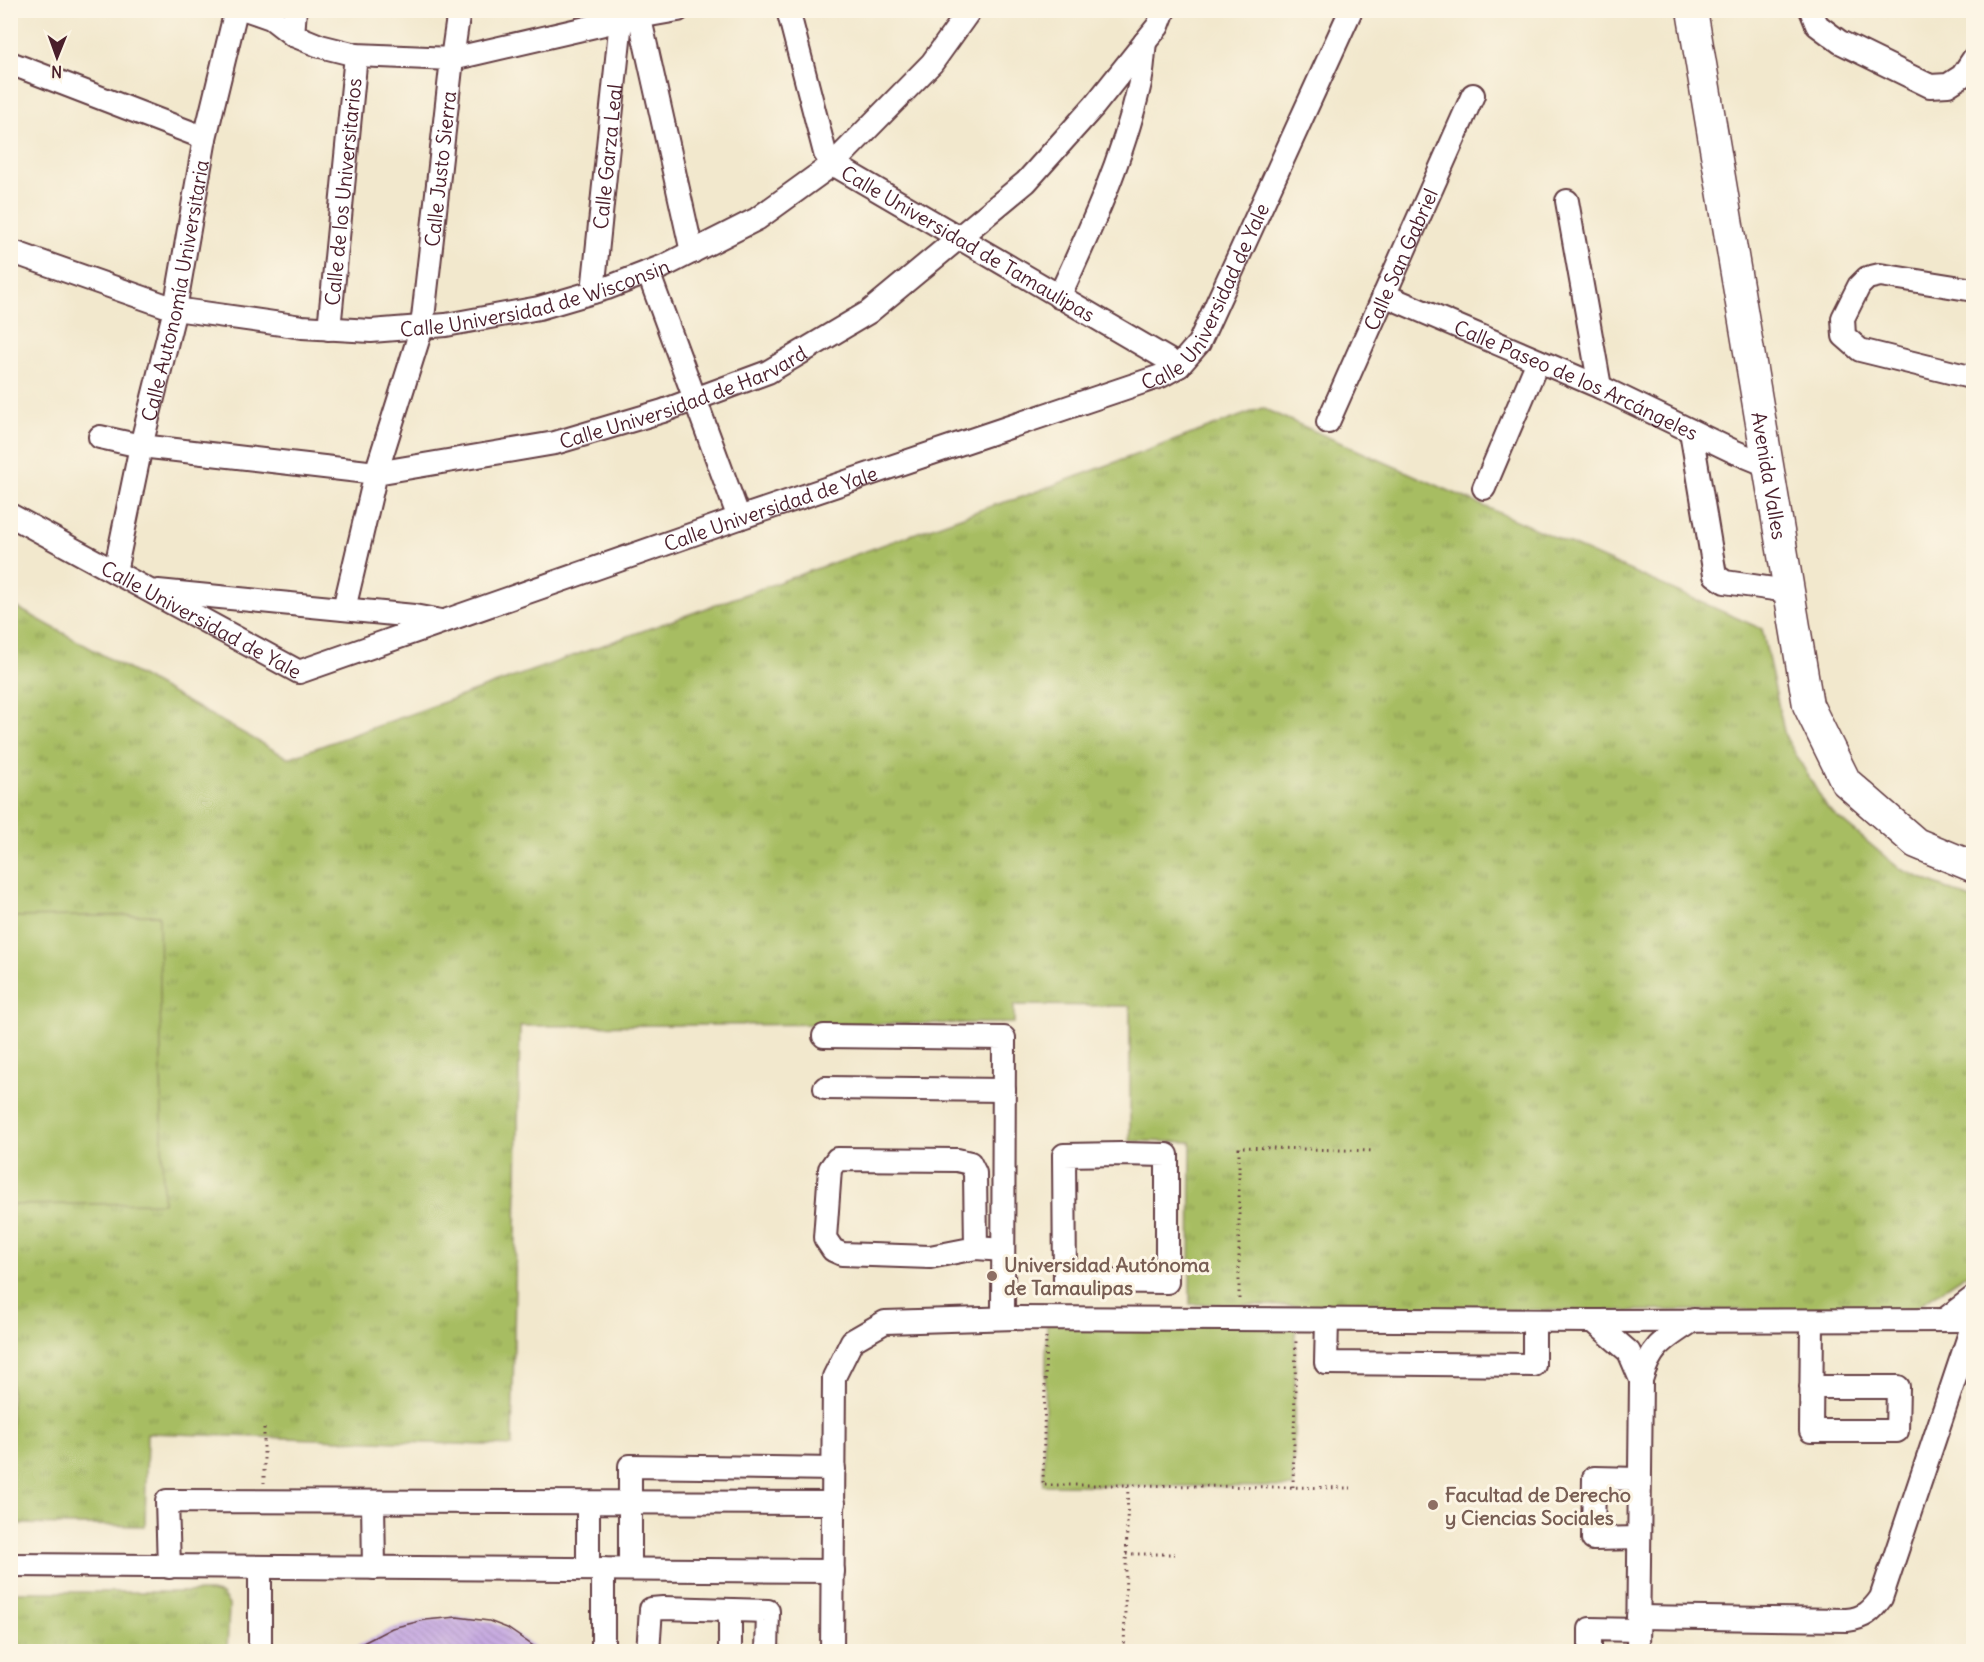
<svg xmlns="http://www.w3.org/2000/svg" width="1984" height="1662" font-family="Delius,sans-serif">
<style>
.park{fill:url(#park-tufts);stroke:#786e46;stroke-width:1.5}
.pitch{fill:#a7bd62;stroke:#786e46;stroke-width:1.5}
.building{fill:url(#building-back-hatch)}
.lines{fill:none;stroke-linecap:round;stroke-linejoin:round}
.minor-casing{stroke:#633d43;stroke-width:26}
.major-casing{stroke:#633d43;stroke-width:33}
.path{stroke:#633d43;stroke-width:3;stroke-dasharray:1.5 4.5;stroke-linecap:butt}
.minor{stroke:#fff;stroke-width:22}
.major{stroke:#fff;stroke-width:30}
.education-dot{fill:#8d6e63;stroke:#fcf5e5;stroke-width:2}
.labels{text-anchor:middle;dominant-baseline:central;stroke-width:6;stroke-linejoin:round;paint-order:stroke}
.street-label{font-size:20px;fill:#4a1f2b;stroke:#fcf5e5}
.education-label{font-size:20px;font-weight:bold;fill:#785e54;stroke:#fcf5e5;text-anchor:start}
</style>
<defs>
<pattern id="park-tufts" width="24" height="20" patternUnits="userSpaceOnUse" patternTransform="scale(1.5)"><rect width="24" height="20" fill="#a7bd62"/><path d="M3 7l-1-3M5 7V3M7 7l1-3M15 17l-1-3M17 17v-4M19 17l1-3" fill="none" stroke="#8a9951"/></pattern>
<pattern id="building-back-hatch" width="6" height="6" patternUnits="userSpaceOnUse" patternTransform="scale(1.5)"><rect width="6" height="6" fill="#c2a4e1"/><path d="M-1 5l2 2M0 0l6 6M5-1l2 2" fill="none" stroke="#a085b7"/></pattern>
</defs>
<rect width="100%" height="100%" fill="#fcf5e5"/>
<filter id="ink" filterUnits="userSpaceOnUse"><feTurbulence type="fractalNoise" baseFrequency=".0167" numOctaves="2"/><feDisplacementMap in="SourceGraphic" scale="12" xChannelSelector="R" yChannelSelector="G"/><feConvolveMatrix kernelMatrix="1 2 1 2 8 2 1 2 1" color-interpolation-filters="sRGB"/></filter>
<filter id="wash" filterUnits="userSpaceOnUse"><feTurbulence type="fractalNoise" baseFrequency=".008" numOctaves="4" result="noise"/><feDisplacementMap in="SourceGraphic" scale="24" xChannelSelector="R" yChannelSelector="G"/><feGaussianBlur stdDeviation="1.35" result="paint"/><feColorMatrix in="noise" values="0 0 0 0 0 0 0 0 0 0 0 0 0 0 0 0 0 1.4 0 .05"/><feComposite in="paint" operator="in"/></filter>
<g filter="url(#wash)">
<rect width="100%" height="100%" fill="#f2e8cd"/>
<path class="park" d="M1262 408 1762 629 1785 736 1827 808 1900 869 1973 900V1270L1913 1309 1576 1311 1190 1304 1191 1142 1130 1141V1006L1014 1005V1023L520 1026 512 1446 147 1433 145 1526 11 1524V604L288 758 994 505 1016 499Z
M11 1592H211L222 1595 229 1605 227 1651H11Z"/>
<path class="pitch" d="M159 915 163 1203 11 1205V917Z
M1047 1318 1296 1319 1293 1487 1043 1485Z"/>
<g id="blocks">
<path class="building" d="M457 1617 489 1621 507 1628 542 1652H346L392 1628 425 1620Z"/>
</g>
</g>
<g filter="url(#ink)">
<use href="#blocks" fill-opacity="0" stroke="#633d43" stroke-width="1.5"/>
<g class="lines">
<defs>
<g id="minor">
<path d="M248 10 271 18 293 35 320 46 356 55 452 59 621 20 678 10"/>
<path d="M638 10 692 252"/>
<path id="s1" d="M788 10 825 153 833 164 1179 366"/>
<path d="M1811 10 1817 25 1840 42 1930 86 1948 85 1962 76 1974 58"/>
<path d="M293 35 295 10"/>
<path d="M10 63 205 138"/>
<path d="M1567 201 1600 387"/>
<path id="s2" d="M10 251 175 309 302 327 371 331 446 325 539 308 607 288 664 266 757 219 833 164 932 63 970 10"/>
<path d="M648 272 739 518"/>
<path d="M1974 290 1880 275 1867 278 1859 286 1843 318 1844 336 1860 350 1974 378"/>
<path id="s3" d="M593 292 621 20"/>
<path id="s4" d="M1384 295 1600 387 1733 451 1767 465"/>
<path d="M1059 297C1091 228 1122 161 1139 87 1143 73 1143 57 1145 42"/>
<path id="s5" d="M329 329 356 55"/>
<path id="s6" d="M1328 422 1473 95"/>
<path d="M1691 431 1715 575 1725 582 1788 591"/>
<path id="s7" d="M100 437 141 446 376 473 555 443 663 411 768 372 869 312 1026 182 1094 106 1145 42 1158 26 1164 10"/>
<path d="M1484 488 1538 361"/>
<path id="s8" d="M10 515 299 672 739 518 1161 376 1179 366 1199 343 1351 10"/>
<path id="s9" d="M115 572 141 446 175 309 205 138 236 10"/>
<path d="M158 591 414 616 441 621"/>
<path id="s10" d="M344 609 376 473 422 327 452 59 459 10"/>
<path d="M824 1036 1004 1038 1003 1318"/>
<path d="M825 1088 1004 1090"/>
<path d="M1121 1154 1167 1155V1282L1065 1281 1064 1155Z"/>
<path d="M976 1248 975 1173 970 1163 957 1160 837 1159 830 1169 825 1238 833 1250 842 1254 930 1257 976 1248 1003 1250"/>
<path d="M1327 1319 1326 1363 1534 1365V1321"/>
<path d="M1944 1320 1974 1297"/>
<path d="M1593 1321 1974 1320"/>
<path d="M1641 1380C1651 1345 1665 1339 1694 1320"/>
<path d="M1811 1387H1898L1897 1431H1811L1812 1321"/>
<path d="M373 1502 374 1568"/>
<path d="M1639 1538 1593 1539 1594 1478 1640 1479"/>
<path d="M10 1565 833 1571"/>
<path d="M169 1567 167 1501 834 1503"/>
<path d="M588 1569V1503"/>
<path d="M603 1569V1652"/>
<path d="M630 1569V1466L834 1469"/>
<path d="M1638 1617 1847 1620C1864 1618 1871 1612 1881 1598L1974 1321"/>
<path d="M260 1652V1568"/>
<path d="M648 1652 651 1609 663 1608 768 1611 767 1652"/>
<path d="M730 1652V1610"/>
<path d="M832 1652 834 1377 852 1341 885 1322 1015 1318 1593 1321 1629 1352 1641 1380 1638 1652"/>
<path d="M1590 1652V1629L1638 1630"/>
</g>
<g id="major">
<path id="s11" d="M1692 10 1808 705 1846 782 1916 843 1974 867"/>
</g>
</defs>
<use href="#minor" class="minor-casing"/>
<use href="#major" class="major-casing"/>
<path class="path" d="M1239 1299V1147L1375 1151
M1046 1337 1043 1485H1128L1124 1652
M264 1428V1483
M1128 1485 1351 1488
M1293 1487 1296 1339
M1126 1554H1175"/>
<use href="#minor" class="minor"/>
<use href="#major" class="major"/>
</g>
</g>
<g class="education-dot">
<circle cx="992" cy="1276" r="6"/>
<circle cx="1433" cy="1505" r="6"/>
</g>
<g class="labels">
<g class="street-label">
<text stroke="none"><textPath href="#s3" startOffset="136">Calle Garza Leal</textPath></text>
<text stroke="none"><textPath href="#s10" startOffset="452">Calle Justo Sierra</textPath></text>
<text stroke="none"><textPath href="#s5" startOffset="138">Calle de los Universitarios</textPath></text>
<text stroke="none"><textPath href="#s1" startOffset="318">Calle Universidad de Tamaulipas</textPath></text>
<text stroke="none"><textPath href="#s6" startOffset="178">Calle San Gabriel</textPath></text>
<text stroke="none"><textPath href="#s8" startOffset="1332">Calle Universidad de Yale</textPath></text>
<text stroke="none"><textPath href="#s9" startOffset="288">Calle Autonomía Universitaria</textPath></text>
<text stroke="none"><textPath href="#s2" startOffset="540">Calle Universidad de Wisconsin</textPath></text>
<text stroke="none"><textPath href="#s4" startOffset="210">Calle Paseo de los Arcángeles</textPath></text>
<text stroke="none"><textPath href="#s7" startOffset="596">Calle Universidad de Harvard</textPath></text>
<text stroke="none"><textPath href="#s11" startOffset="472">Avenida Valles</textPath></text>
<text stroke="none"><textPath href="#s8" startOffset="828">Calle Universidad de Yale</textPath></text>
<text stroke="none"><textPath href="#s8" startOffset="218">Calle Universidad de Yale</textPath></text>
</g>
<g class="education-label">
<text x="1004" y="1264">Universidad Autónoma<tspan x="1004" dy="23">de Tamaulipas</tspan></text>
<text x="1445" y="1494">Facultad de Derecho<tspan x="1445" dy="23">y Ciencias Sociales</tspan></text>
</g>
</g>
<rect width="1984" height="1662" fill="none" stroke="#fcf5e5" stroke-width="36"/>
<g transform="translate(57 57) rotate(181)" stroke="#fcf5e5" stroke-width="4.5" paint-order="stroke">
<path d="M0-4.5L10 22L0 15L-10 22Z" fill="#4a1f2b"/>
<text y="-9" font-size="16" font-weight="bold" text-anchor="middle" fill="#4a1f2b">N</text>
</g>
</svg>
